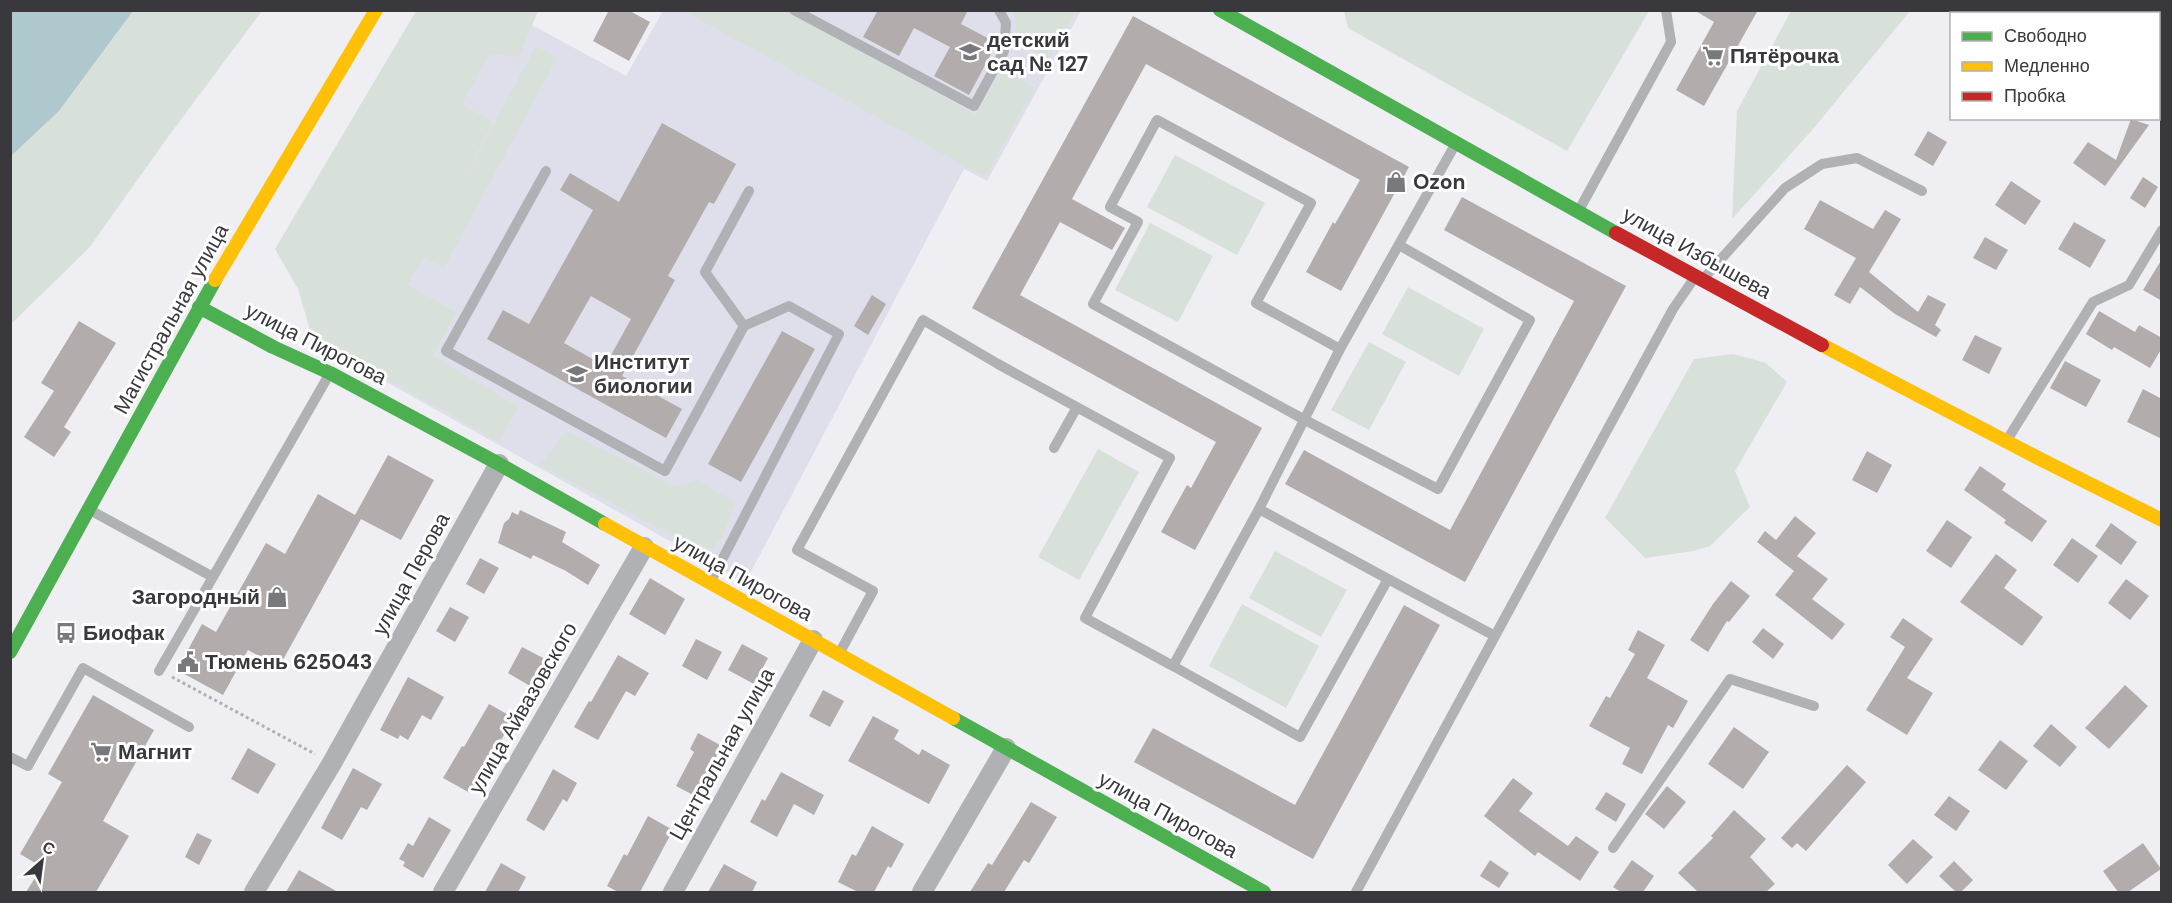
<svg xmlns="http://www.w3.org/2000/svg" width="2172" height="903" font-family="'DM Sans',sans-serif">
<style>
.built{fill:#dfdfeb}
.green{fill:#d7e1d9}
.water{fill:#aec8cd}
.building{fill:#b2adac;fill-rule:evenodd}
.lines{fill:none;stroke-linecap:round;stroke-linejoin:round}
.path{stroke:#b0b0b3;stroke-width:3;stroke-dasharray:3 3;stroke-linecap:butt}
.lane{stroke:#b0b1b5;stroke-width:10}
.street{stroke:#b0b1b5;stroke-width:20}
.fast{stroke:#4caf50;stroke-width:14}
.slow{stroke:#ffc107;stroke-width:14}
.jam{stroke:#c62828;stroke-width:14}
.labels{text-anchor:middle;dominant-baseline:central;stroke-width:6;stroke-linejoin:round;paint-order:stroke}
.poi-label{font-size:21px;font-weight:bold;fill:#39393d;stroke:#fff;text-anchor:start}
.street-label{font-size:21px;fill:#39393d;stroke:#fff}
</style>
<rect width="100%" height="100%" fill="#eeeef3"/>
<path class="built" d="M495 11H506L626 76 663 11H1081L987 181 964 169 745 583 313 341Z"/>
<path class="green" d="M133 11H262L168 137 89 248 11 324V156L59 111Z
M416 11H538L519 57 489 54 462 104 493 122 457 193 536 46 557 58 444 268 423 257 408 285 456 312 433 356 519 407 499 442 312 337 298 289 275 249Z
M684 11H787L976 115 1002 70 1035 88 985 177Z
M1013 11V10L1077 11 1049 59 1015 40 1016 19Z
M1344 11V10L1649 11 1567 151 1348 28Z
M1791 11H1910L1813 129 1732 219 1737 111Z
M1175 155 1265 203 1237 255 1147 207Z
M1150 223 1213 256 1178 322 1115 290Z
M1408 287 1484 329 1459 376 1382 334Z
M1369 342 1406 362 1369 430 1331 410Z
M1733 354 1766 363 1787 382 1735 471 1750 507 1710 546 1694 551 1645 558 1605 518 1694 359Z
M567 431 676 487 696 480 735 502 723 536 707 554 540 465Z
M1098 449 1139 472 1079 580 1038 557Z
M1275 551 1347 590 1321 637 1249 598Z
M1242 604 1319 646 1286 708 1209 666Z"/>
<path class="water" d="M11 10 133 11 59 111 11 156Z"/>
<path class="building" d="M609 10H628L650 22 629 61 593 41Z
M878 10H968L961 24 997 43 969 95 934 76 950 47 914 28 899 56 863 37Z
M1694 10H1758L1704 106 1676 90 1714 22Z
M1133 16 1409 167 1341 291 1306 272 1333 222 1335 224 1360 180 1146 64 1072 199 1125 228 1112 250 1060 222 1020 295 1262 428 1195 550 1161 532 1187 485 1191 488 1216 442 972 308Z
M2131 119 2149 125 2105 186 2073 163 2088 142 2116 160Z
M662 123 736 164 714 204 709 202 668 276 675 280 622 376 682 409 666 438 487 339 503 310 529 324 593 210 560 190 570 173 619 202ZM591 296 631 319 605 366 564 343Z
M1928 131 1947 142 1933 166 1914 155Z
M2143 177 2158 187 2145 208 2130 198Z
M2011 181 2041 201 2025 225 1995 205Z
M1462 197 1626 286 1465 582 1285 484 1304 450 1450 530 1574 301 1444 230Z
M1820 200 1873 229 1885 210 1901 219 1869 272 1918 312 1928 295 1946 304 1935 325 1941 330 1936 337 1895 314 1860 287 1850 304 1834 295 1856 258 1804 229Z
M2074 222 2106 240 2090 268 2058 249Z
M1985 237 2008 250 1996 270 1973 258Z
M2162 259V301L2143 290Z
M872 295 886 304 868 335 854 326Z
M2099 311 2135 332 2139 325 2162 338V348L2150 368 2114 347 2112 350 2086 334Z
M79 321 116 343 64 427 71 432 54 457 24 437 54 391 41 383Z
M782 331 815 349 741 482 708 464Z
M1975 335 2002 348 1989 374 1962 360Z
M2065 361 2101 380 2086 407 2050 388Z
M2143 389 2162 399V439L2127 422Z
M1867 451 1892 465 1877 493 1852 480Z
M388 455 434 480 401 540 361 519 279 667 248 650 223 695 177 670 202 624 216 632 266 543 285 554 318 494 355 515Z
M1980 466 2006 484 2002 490 2047 521 2032 542 2004 523 2006 520 1964 490Z
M520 510 566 532 562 542 600 565 588 585 566 571 533 555 531 559 498 543 504 523 509 519 512 512 518 515Z
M1795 516 1816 533 1797 556 1828 579 1812 599 1845 624 1832 640 1775 595 1794 571 1757 542 1765 531 1776 540Z
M1947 520 1972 537 1951 568 1926 551Z
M2111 523 2137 542 2121 565 2095 546Z
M2072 538 2098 556 2078 583 2053 565Z
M1996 554 2017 570 2004 588 2043 617 2022 646 1960 602Z
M480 558 499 568 484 594 466 584Z
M650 578 685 599 665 635 629 614Z
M2126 579 2149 596 2130 620 2108 603Z
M1731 581 1750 596 1729 622 1727 621 1708 652 1690 640 1713 604Z
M1404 605 1440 625 1313 859 1134 762 1153 728 1295 805Z
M450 607 469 617 455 642 436 631Z
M1903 618 1933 639 1907 678 1933 693 1907 735 1866 710 1905 647 1890 637Z
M1763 628 1784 644 1773 659 1752 642Z
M1638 630 1665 645 1647 678 1688 701 1673 728 1668 725 1642 774 1622 764 1630 748 1589 726 1606 696 1610 698 1635 654 1628 650Z
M696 639 722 652 707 680 682 666Z
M742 644 768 658 754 684 728 670Z
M522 647 545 659 530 686 508 673Z
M618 655 649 673 635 696 626 691 598 740 574 727 589 701 591 702Z
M408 677 444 697 431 720 422 715 408 740 400 735 398 739 380 730Z
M2125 685 2148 706 2109 749 2085 728Z
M823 690 844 701 830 727 809 716Z
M93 695 154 730 103 821 129 836 96 892H26L42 867 20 854 62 782 48 774Z
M489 704 514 718 470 793 443 778 462 746 464 747Z
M873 716 899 730 894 739 919 755 922 749 950 765 929 804 848 761Z
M2051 724 2077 747 2060 767 2033 746Z
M1734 727 1769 752 1743 789 1708 764Z
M698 733 722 746 695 796 676 786 694 752 690 749Z
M2000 740 2028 761 2006 790 1978 770Z
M248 748 276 764 258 794 231 779Z
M1847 765 1866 782 1806 851 1797 843 1792 848 1781 838Z
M353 768 382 784 367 810 361 807 342 840 321 828Z
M553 769 577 783 567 802 563 799 544 831 526 820Z
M781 772 824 795 814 815 794 804 777 837 750 822 762 799 765 801Z
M1513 778 1533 793 1519 811 1568 846 1576 836 1599 852 1580 881 1538 852 1535 856 1484 816Z
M1667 786 1686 802 1664 829 1645 814Z
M1606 792 1626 804 1616 822 1595 809Z
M1949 796 1970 811 1956 831 1934 815Z
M1031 802 1057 817 1029 863 1024 860 1004 892H970L988 863 992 865Z
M1734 810 1766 839 1750 857 1775 884 1766 892H1698L1678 873 1713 838 1711 836Z
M648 816 673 830 640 892H618L607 886 624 854 627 856Z
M429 817 451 830 423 878 403 866 405 862 399 859 408 843 413 846Z
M872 826 904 844 891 868 888 866 874 892H858L838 882 852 854 856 856Z
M197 833 212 840 199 865 185 857Z
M1913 839 1933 857 1907 884 1888 865Z
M2143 843 2161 869 2128 892H2118L2103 871Z
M1490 860 1509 873 1499 888 1480 876Z
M1632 860 1654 876 1643 892H1621L1613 887Z
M1954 861 1973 880 1961 892H1956L1939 876Z
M501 863 526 877 518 892H485Z
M724 864 757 882 752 892H708Z
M299 870 338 892H286Z"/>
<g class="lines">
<path class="path" d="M172 677 315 754"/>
<path class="lane" d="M794 10 974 106 1004 51 1006 23 999 10
M546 171 446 351 665 471 744 326
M1578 212 1671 42 1666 10
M1703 279 1785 188 1822 164 1857 158 1922 191
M1340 349 1256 303 1311 203 1157 120 1110 207 1138 222 1093 304 1305 420 1438 489 1530 320 1399 245
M2007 440 2093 302 2129 285 2162 230
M1054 448 1077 407
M1259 509 1388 579
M90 510 213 577
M710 583 839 334 789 306 744 326 705 272 749 191
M1495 636 1673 309 1695 277
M840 652 873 591 797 550 923 320 998 364 1170 458 1085 618 1173 666 1259 509 1340 349 1456 143
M1173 666 1300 737 1388 579 1495 636 1356 892
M159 671 330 373
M10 757 28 766 83 668 189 727
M1613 848 1730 679 1814 706"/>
<path class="street" d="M254 892 332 763 499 464
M443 892 644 547
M673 892 813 640
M922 892 1006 748"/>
<path class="fast" d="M1220 10 1616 233
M199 307 273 347 330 373 499 464 605 524
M10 652 215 280
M953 718 1264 892"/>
<path class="slow" d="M215 280 376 10
M1822 345 2042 460 2162 520
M605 524 953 718"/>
<path class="jam" d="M1616 233 1822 345"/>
</g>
<defs>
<symbol id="school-bare" viewBox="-9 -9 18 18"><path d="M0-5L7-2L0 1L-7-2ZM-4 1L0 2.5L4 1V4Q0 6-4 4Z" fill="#78787d" stroke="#fff" stroke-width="2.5" paint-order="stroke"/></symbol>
<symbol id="supermarket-bare" viewBox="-9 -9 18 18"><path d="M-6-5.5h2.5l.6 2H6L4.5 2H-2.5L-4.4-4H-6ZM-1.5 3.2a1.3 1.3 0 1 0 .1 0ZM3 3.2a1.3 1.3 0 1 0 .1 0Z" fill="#78787d" stroke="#fff" stroke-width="2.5" paint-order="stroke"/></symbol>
<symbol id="shop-bare" viewBox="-9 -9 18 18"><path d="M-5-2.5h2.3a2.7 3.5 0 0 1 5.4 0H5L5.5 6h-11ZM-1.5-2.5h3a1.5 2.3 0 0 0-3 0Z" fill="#78787d" stroke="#fff" stroke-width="2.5" paint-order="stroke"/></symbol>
<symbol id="university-bare" viewBox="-9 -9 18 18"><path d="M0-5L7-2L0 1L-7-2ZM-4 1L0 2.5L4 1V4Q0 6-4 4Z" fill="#78787d" stroke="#fff" stroke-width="2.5" paint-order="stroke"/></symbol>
<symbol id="bus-bare" viewBox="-9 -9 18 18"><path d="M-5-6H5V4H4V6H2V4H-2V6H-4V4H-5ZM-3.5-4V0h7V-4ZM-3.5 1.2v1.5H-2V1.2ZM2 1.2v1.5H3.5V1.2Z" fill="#78787d" stroke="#fff" stroke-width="2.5" paint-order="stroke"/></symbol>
<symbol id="civic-bare" viewBox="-9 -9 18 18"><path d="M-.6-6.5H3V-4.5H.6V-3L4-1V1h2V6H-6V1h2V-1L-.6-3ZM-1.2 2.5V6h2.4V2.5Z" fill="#78787d" stroke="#fff" stroke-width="2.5" paint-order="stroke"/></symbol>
</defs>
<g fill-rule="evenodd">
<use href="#school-bare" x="955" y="37" width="30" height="30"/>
<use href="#supermarket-bare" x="1698" y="41" width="30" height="30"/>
<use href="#shop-bare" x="1381" y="167" width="30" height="30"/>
<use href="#university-bare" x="562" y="359" width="30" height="30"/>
<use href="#shop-bare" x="262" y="582" width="30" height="30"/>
<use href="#bus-bare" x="51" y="618" width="30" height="30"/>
<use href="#civic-bare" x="173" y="647" width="30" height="30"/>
<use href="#supermarket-bare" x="86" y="737" width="30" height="30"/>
</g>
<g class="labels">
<g class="poi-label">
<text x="987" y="40">детский<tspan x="987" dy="24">сад № 127</tspan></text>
<text x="1730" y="56">Пятёрочка</text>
<text x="1413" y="182">Ozon</text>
<text x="594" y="362">Институт<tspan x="594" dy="24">биологии</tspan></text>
<text x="260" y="597" text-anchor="end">Загородный</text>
<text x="83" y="633">Биофак</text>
<text x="205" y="662">Тюмень 625043</text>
<text x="118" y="752">Магнит</text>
</g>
<g class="street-label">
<text transform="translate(1697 253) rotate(29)">улица Избышева</text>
<text transform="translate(171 319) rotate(-61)">Магистральная улица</text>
<text transform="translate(316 344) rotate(27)">улица Пирогова</text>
<text transform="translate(411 574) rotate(-61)">улица Перова</text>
<text transform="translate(743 578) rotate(29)">улица Пирогова</text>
<text transform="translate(523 708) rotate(-60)">улица Айвазовского</text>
<text transform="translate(722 754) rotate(-61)">Центральная улица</text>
<text transform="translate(1168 815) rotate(29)">улица Пирогова</text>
</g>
</g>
<rect width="2172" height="903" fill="none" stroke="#39393d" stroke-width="24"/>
<rect x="1950" y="12" width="210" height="108" fill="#ffffff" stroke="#b0b0b1" stroke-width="1.5"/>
<rect x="1962" y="32" width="30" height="9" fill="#4caf50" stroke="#b0b0b1" stroke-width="1.5"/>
<text x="2004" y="42" font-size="18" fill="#39393d">Свободно</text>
<rect x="1962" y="62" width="30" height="9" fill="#ffc107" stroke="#b0b0b1" stroke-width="1.5"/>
<text x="2004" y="72" font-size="18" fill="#39393d">Медленно</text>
<rect x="1962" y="92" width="30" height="9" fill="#c62828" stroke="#b0b0b1" stroke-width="1.5"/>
<text x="2004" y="102" font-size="18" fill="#39393d">Пробка</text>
<g transform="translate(42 861) rotate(28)" stroke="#ffffff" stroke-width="4.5" paint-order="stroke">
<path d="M0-4.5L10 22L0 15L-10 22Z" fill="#39393d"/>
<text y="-9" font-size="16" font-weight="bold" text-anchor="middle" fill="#39393d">С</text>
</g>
</svg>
